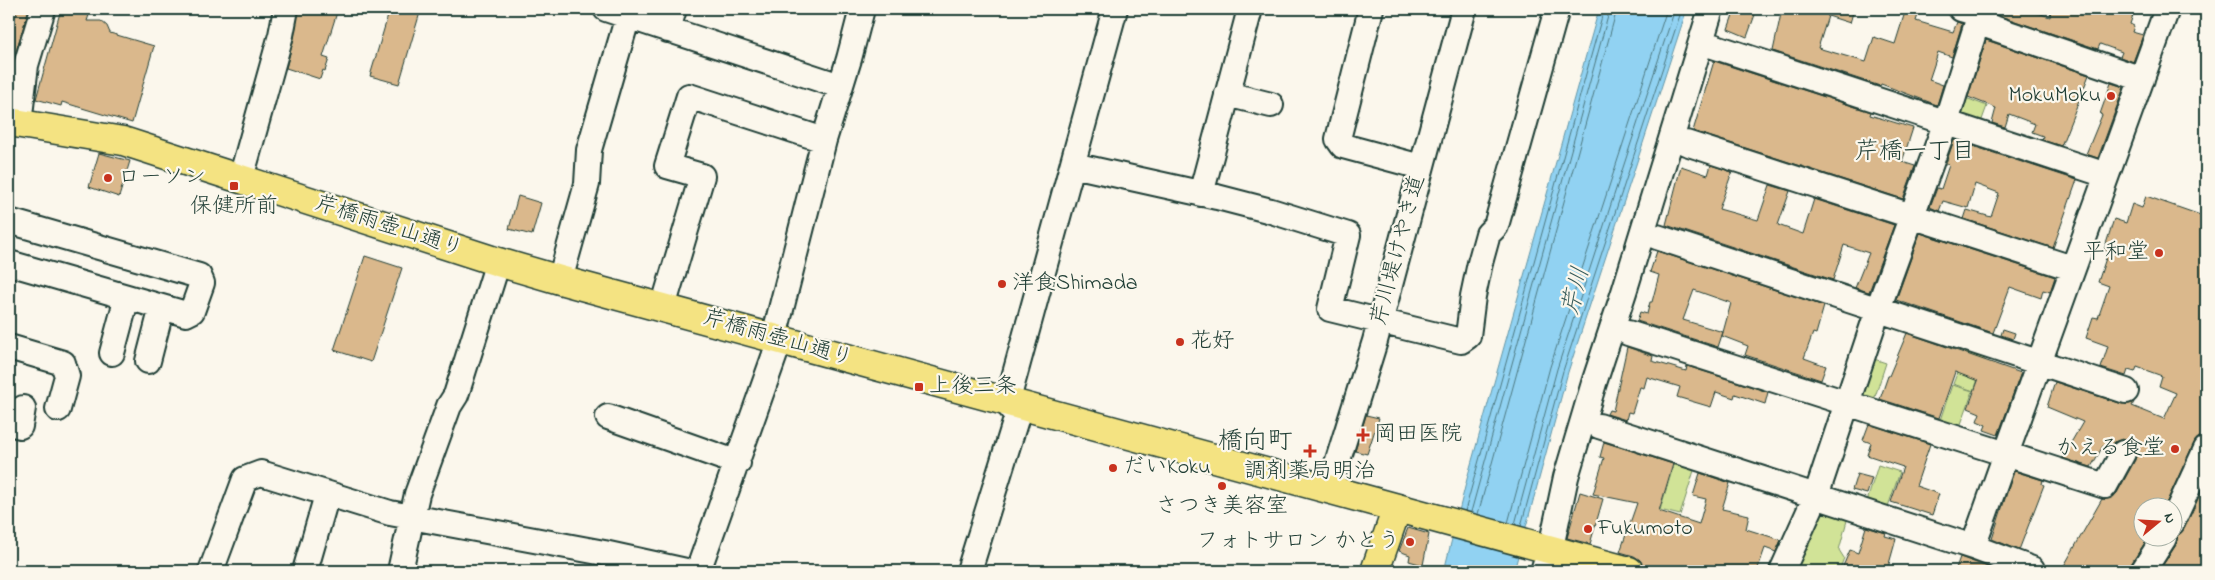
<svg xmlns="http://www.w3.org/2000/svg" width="2215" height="580" font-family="'Indie Flower','Klee One',sans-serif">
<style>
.green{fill:#d1e397;stroke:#789066}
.water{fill:#91d2f2;stroke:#6396a6}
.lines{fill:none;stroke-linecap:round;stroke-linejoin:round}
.shore{stroke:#4d7980;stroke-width:1}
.building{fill:#dab88c;stroke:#1f3d34}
.minor-casing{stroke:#1f3d34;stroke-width:28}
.major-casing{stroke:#1f3d34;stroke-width:31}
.minor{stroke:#fbf7ec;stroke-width:24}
.major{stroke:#f4e382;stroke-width:28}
.poi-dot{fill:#c8321e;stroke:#fbf7ec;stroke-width:2}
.labels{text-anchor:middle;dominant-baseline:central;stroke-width:4.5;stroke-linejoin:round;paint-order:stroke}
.poi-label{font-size:22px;fill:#1f3d34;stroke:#fbf7ec;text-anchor:start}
.street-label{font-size:22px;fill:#1f3d34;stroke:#fbf7ec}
.neighbourhood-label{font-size:24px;fill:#1f3d34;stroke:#fbf7ec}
.water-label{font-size:24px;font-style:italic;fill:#365b5a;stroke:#fbf7ec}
.quarter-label{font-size:25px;fill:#1f3d34;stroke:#fbf7ec}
</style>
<rect width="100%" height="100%" fill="#fbf7ec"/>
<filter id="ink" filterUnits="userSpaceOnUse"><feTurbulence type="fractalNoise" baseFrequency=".02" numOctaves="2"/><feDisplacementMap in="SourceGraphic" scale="10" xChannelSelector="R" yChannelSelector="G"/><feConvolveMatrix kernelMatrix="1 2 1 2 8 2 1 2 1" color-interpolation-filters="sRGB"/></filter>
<g filter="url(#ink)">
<path class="green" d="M1958 95 1987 106 1979 128 1951 120Z
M1969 342 1988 348 1974 391 1953 384Z
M1865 356 1886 363 1872 406 1853 400Z
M1952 385 1973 391 1957 435 1937 429Z
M1677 454 1697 461 1680 515 1660 510Z
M1878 465 1900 472 1885 515 1865 508Z
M1815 509 1849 513 1839 550 1844 558 1839 571H1787Z"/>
<path class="water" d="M1599 9H1687L1568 372 1514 571H1444L1468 475Z"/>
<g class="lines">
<path class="shore" d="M1465 511 1604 9
M1471 512 1610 9
M1478 514 1617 9
M1508 523 1550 367 1667 9
M1515 524 1557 369 1675 9
M1521 526 1563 371 1682 9"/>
</g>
<path class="building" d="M17 9H29L13 61 10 81 9 37Z
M61 9H91L87 21H101L107 26 110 33 154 46 132 123 62 102 61 106 36 99Z
M299 9H338L323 57 329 59 325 71 323 70 320 79 286 68 294 38Z
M390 9H421L399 84 370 76Z
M1735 9H1757L1747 37 1728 29Z
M1782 9H1854L1850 23 1828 16 1818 48 1866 62 1874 37 1895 44 1906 9H1920L1916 21 1953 32 1957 22 1962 24 1952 57 1938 52 1934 65 1929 80 1943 85 1937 105 1881 84 1880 86 1773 51Z
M1999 9H2026L2050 17 2051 9H2135L2130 24 2134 26 2132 32 2143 35 2133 62 2120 57 2122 52 2100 44 2098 49 1997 15Z
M1986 40 2089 75 2061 146 2042 140 2043 136 2032 132 2035 124 2009 114 2005 127 1992 123 1996 108 1968 97Z
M1714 61 1871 112 1870 115 1913 128 1902 162 1915 166 1903 199 1693 131Z
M2111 83 2124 87 2098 158 2086 154 2102 115 2100 114Z
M1954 140 2077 180 2053 248 1964 219 1967 210 1991 217 1999 193 1975 184 1968 208 1943 201 1939 211 1930 207 1937 188 1941 189 1949 165 1946 163Z
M99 153 130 161 119 197 89 187Z
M1711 165 1732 172 1719 209 1758 220 1770 185 1790 191 1778 225 1803 234 1814 199 1894 225 1869 292 1855 288 1869 253 1844 245 1833 280 1666 225 1681 166 1708 175Z
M518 196 541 203 532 235 509 229Z
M2146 196 2206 217V436L2198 438 2194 443 2164 508H2142V538H2148L2131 564 2129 571H2061L2102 499 2112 497 2117 493 2135 460 2137 452 2135 446 2130 441 2122 439 2115 442 2109 450 2103 446 2091 467 2062 458 2083 422 2047 407 2055 382 2122 404 2134 402 2132 406 2164 419 2176 393 2159 386 2162 376 2137 367 2135 372 2128 370 2126 376 2101 368 2108 346 2086 338 2093 317 2098 318 2109 286 2098 282 2108 252 2104 250 2114 219 2126 223 2132 204 2142 208Z
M1920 233 2055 277 2050 292 2043 290 2041 298 2010 287 1993 333 1896 300Z
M1657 251 1824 306 1816 334 1813 333 1804 358 1826 366 1821 380 1745 355 1748 346 1722 336 1731 303 1694 290 1683 320 1723 332 1718 347 1637 321 1640 312 1647 314 1650 302H1652L1659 275 1650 272Z
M365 256 402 268 371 362 334 350Z
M2003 329 2015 333 2013 339 2001 335Z
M1907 333 2021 373 1998 435 1984 430 1986 425 1977 421 1980 413 1968 408 1978 381 1955 372 1939 418 1880 399 1888 376H1889Z
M1627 347 1653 356 1652 361 1686 371 1687 366 1768 392 1765 404 1735 394 1734 398 1716 392 1711 407 1677 397 1680 387 1647 377 1644 388 1640 387 1632 413 1628 412 1626 420 1607 414 1609 410 1613 411Z
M1366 415 1379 418 1367 454 1355 451Z
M1869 424 1930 444 1916 486 1939 494 1932 515 1891 502 1903 467 1867 455 1871 443 1863 440Z
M1604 442 1673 464 1659 511 1699 524 1706 499 1693 496 1700 473 1730 483 1722 509 1749 515 1746 529 1781 540 1776 552 1765 548 1757 571H1664L1644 566 1640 560 1634 556 1620 552 1637 503 1593 494 1604 458 1600 457Z
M2014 471 2043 480 2042 484 2044 485 2019 550 1992 539Z
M1857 474 1872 478 1867 494 1852 490Z
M2206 481V571H2159L2176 545 2177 535 2184 529Z
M1580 492 1603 499 1590 544 1567 538Z
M1866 527 1886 533 1885 536 1896 539 1887 571H1841L1850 550 1858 553Z
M1408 528 1429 534 1423 565 1409 561 1410 555 1399 551Z
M1960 557 1968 560 1999 571H1955Z"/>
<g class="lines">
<defs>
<path id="minor" d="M606 9 840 86
M1371 9 1338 139 1343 146 1421 167
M1961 9 1982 15
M1979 23 2142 79
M668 30 674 9
M1713 46 2106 175
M1227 94 1271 105
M19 123 26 65 43 9
M1686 143 2072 268
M1073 165 1217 197 1271 211 1348 235 1330 309 1461 341 1468 336 1473 296 1480 263 1488 234 1496 226 1557 9
M241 178 281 35 286 9
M1201 194 1250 9
M9 221 199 276 202 283 192 311 186 314 9 263
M1657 237 2126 391
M560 280 587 184 589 150 628 16
M663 307 702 176 667 166 689 96 824 140
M1628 333 2006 454 2167 9
M9 347 63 363 67 376 58 409
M112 353 127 297
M148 361 162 307
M608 417 738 463
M9 423 20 426 23 408
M1599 426 1973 547 2032 569
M1329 489 1375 341 1464 9
M2172 523 2206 449
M1973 547 2006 454 2105 486 2123 453
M211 571 245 479 261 473 390 513 604 553 686 571
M305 571 327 495
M400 571 417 494 449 406 456 395 498 262
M698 571 780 340 776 329 824 140 849 59 862 9
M969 571 1017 416 1007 403 1115 9
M1543 571 1553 538 1566 477 1594 383 1624 292 1711 9
M1782 571 1816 496 1883 295 1946 122 1977 23H1979L1985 9
M2143 571 2164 538"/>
<path id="major" d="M9 122 123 141 498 262 560 280 1629 571
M1375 571 1397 508"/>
</defs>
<use href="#minor" class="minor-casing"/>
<use href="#major" class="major-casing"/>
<use href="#minor" class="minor"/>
<use href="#major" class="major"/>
</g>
</g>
<g class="poi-dot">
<circle cx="2111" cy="96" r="5"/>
<circle cx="108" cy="178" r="5"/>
<rect x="229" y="181" width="10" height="10" rx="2.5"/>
<circle cx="2159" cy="253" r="5"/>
<circle cx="1002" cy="284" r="5"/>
<circle cx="1180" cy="342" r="5"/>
<rect x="914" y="382" width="10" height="10" rx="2.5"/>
<path d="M1360.5 427.5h5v5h5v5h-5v5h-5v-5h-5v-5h5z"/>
<circle cx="2175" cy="449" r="5"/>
<path d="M1307.5 443.5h5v5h5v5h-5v5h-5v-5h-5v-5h5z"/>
<circle cx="1113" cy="468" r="5"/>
<circle cx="1222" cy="486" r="5"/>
<circle cx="1588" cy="529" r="5"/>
<circle cx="1410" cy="542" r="5"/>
</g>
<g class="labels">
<g class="poi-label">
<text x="2101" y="96" text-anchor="end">MokuMoku</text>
<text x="118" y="178">ローソン</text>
<text x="234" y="207" text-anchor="middle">保健所前</text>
<text x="2149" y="253" text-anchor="end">平和堂</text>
<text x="1012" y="284">洋食Shimada</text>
<text x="1190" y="342">花好</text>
<text x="929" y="387">上後三条</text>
<text x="1374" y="435">岡田医院</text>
<text x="2165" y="449" text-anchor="end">かえる食堂</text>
<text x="1123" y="468">だいKoku</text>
<text x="1310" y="472" text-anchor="middle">調剤薬局明治</text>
<text x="1222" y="507" text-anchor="middle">さつき美容室</text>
<text x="1598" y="529">Fukumoto</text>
<text x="1400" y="542" text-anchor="end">フォトサロン かとう</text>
</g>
<g class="street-label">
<text transform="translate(389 227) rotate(18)">芹橋雨壺山通り</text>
<text transform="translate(1399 250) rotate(-75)">芹川堤けやき道</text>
<text transform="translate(778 339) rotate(16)">芹橋雨壺山通り</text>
</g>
<g class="neighbourhood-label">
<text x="1915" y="152">芹橋一丁目</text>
</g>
<g class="water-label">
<text transform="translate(1577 291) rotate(-76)">芹川</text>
</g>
<g class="quarter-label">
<text x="1255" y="442">橋向町</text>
</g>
</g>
<rect width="2215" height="580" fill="none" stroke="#fbf7ec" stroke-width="30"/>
<rect x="15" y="15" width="2185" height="550" fill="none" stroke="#1f3d34" stroke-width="2" filter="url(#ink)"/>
<g transform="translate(2158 522) rotate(72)"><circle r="24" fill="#fbf7ec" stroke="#a3ada2"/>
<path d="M0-4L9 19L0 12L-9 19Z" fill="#c8321e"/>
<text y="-8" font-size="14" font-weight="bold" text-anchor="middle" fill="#1f3d34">N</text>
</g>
</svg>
